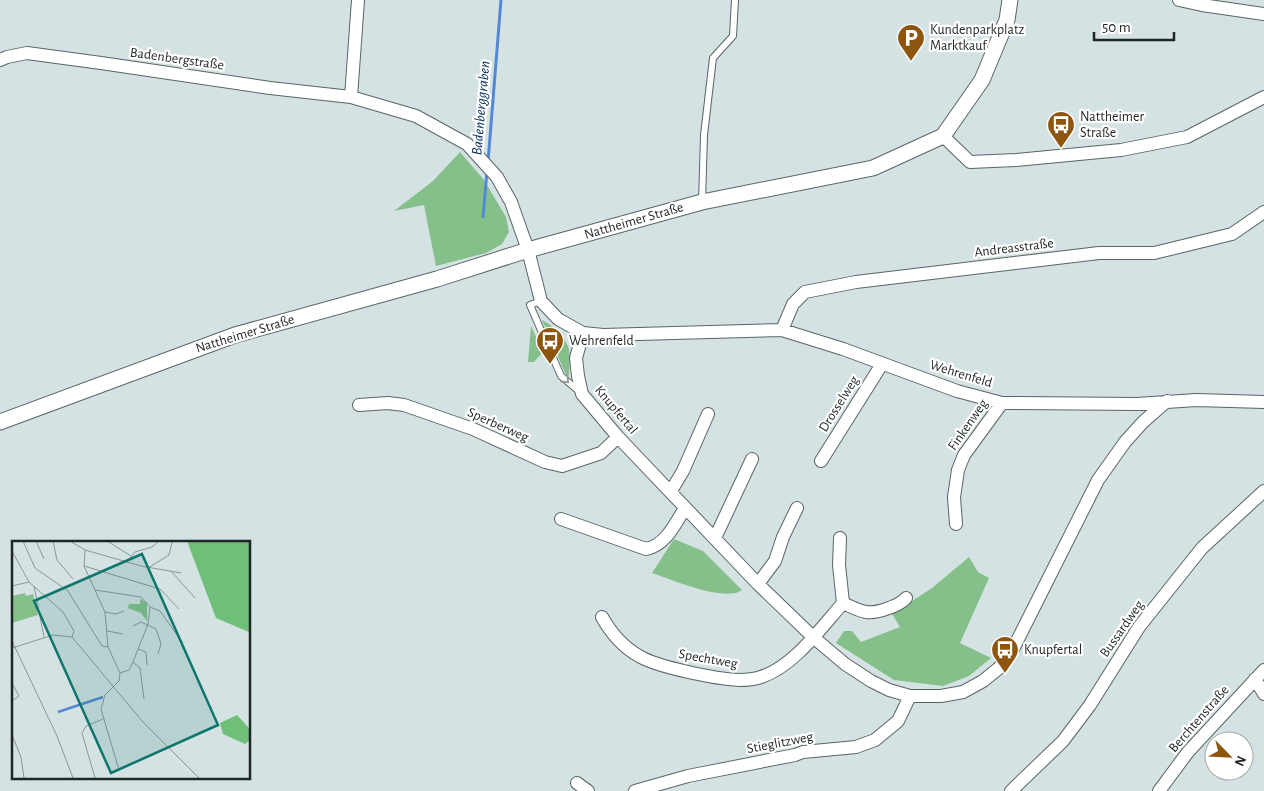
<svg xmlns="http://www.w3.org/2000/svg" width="1264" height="791" font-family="'Alegreya Sans',sans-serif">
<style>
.green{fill:#85c08a}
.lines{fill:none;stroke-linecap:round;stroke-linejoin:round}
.stream{stroke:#5389d4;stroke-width:3}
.service-casing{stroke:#596566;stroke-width:8}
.minor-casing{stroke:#596566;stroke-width:14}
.tertiary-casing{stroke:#596566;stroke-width:17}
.service{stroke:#fff;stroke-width:6}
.minor{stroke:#fff;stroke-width:12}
.tertiary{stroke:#fff;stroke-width:15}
.oneway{stroke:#9a9c9c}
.labels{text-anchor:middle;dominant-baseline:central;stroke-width:4.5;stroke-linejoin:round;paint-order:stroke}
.poi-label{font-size:14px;fill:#1f2424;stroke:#fff;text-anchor:start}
.street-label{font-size:14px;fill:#1f2424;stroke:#fff}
.water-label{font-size:15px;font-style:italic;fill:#0d3262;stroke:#fff}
.inset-river{fill:none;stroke:#5389d4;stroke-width:2.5}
.inset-road{fill:none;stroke:#8c9697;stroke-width:1}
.view{fill:#0f766e;fill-opacity:0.15;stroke:#0f766e;stroke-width:2.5}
.inset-edge{fill:none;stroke:#1f2424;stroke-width:2.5}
</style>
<rect width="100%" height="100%" fill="#d5e2e3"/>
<path class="green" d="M460 152 484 180 506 217 509 232 502 244 486 253 436 266 424 205 394 211 433 181Z
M542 320C552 325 567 338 569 350 571 358 569 367 569 375H566Z
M531 326 543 352 534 362H528Z
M674 539 703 551 742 590C725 603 671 579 652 573Z
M969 557 978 572 989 578 960 643 991 658 969 676 943 686 894 680 836 643 844 631H852L861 642 900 627 892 614 932 588Z"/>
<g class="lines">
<path class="stream" d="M488 162 501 0
M483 217 487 171"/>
<defs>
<path id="service" d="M702 202 704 135 713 58 733 36 735 0
M541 301 530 305 561 376 580 392"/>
<path id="minor" d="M1179 0 1202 5 1264 14
M0 60 7 57 27 53 101 63 270 88 351 97 416 116 467 144 497 177 511 202 528 250 541 301 558 319 583 333 603 335 782 330 843 349 957 391 1002 403 1137 404 1196 400 1264 402
M351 97 358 0
M943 136 970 162 1016 160 1121 150 1187 137 1264 97
M782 330 793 304 805 292 856 282 1099 253H1154L1232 234 1264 212
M583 333 576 358 578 376 582 394 618 437 758 584 813 637 845 664 871 681 889 690 910 696H941L963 692 983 681 999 668 1013 649 1098 480 1125 442 1143 422 1167 401
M359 405 388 403 404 405 473 429 545 462 562 466 601 453 618 437
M821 461 882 364
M671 491 683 471 708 414
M561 519 646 549C666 545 675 524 685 508
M956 524 954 497 958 470 964 455 1002 403
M715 538 752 459
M758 584 775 561 783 537 797 508
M843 603C862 612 868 616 889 608 896 605 901 604 906 598
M602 617C611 633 623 647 639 656 657 667 716 679 739 680 745 680 755 679 761 677 794 666 821 628 843 603L839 565 840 538
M1255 679 1264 694
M577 783 588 791
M635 791 688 776 795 755 803 752 856 747 875 740 898 721 910 696
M1011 791 1063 741 1090 705 1139 627 1202 548 1264 491
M1159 791 1188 752 1264 670"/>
<path id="tertiary" d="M0 422 235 335 437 279 528 250 702 202 873 168 943 136 982 80 1007 20 1010 0"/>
</defs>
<use href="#service" class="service-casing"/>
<use href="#minor" class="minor-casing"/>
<use href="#tertiary" class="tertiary-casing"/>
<use href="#service" class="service"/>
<use href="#minor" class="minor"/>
<use href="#tertiary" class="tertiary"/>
</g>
<defs><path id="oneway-chevron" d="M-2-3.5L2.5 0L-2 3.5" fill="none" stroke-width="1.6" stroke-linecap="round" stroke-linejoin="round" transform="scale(1.25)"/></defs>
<use class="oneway" href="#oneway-chevron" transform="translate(566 380) rotate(44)"/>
<defs>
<symbol id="parking-pin" viewBox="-11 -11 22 30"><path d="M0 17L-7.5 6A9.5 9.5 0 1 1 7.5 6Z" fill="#8e550f" stroke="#fff"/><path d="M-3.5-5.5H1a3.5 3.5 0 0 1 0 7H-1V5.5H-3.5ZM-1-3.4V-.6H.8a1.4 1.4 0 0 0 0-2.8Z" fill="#fff"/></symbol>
<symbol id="bus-pin" viewBox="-11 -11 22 30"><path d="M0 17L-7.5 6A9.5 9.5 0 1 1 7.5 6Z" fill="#8e550f" stroke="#fff"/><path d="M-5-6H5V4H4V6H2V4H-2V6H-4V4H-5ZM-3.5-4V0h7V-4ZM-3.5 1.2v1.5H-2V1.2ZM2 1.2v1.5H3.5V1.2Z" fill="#fff"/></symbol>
</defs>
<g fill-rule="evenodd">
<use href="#parking-pin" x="895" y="22" width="32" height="43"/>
<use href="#bus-pin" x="1045" y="109" width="32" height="43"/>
<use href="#bus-pin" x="534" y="325" width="32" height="43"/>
<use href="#bus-pin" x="989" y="634" width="32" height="43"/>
</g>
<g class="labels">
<g class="poi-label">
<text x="930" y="30">Kundenparkplatz<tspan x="930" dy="16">Marktkauf</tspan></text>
<text x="1080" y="117">Nattheimer<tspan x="1080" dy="16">Straße</tspan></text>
<text x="569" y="341">Wehrenfeld</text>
<text x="1024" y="650">Knupfertal</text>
</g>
<g class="street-label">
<text transform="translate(177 59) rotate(8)">Badenbergstraße</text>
<text transform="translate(634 221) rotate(-16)">Nattheimer Straße</text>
<text transform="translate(1014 248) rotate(-7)">Andreasstraße</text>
<text transform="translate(245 334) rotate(-17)">Nattheimer Straße</text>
<text transform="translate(961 374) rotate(17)">Wehrenfeld</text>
<text transform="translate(839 404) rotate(-58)">Drosselweg</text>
<text transform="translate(616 410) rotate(50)">Knupfertal</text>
<text transform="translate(498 425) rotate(24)">Sperberweg</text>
<text transform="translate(968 425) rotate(-55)">Finkenweg</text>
<text transform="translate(1122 629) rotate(-55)">Bussardweg</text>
<text transform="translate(708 659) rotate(10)">Spechtweg</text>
<text transform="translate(1199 719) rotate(-49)">Berchtenstraße</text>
<text transform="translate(780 743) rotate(-11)">Stieglitzweg</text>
</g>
<g class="water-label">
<text transform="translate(481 108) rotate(-85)">Badenberggraben</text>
</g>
</g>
<g transform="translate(12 541)">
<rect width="238" height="238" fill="#d5e2e3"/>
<path d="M13 52 14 55 21 53 26 74 0 82V55ZM128 58 135 62V80L129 72 116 67 117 63H128Z" fill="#85c08a"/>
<path d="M175 0H237V91L204 77ZM225 174 237 187V200L233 203 211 193 208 182Z" fill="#6fbf78"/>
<path class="inset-river" d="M46 171 91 156"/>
<path class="inset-road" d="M11 0 23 27 56 50 90 105 96 106M24 0 32 18M41 0 45 19 61 38M58 0 73 9 129 25 169 32M95 0 119 15M73 9 72 25 93 71 96 106 108 132 107 140 93 154 89 168 107 229M0 10 17 41 51 71 62 90 60 96M115 21 123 11 140 6 147 0M72 25 148 48 167 68M136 27 157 14 160 1M159 30 183 57M0 45 17 41M22 45 32 96M83 49 129 56 138 66 136 83 121 121 117 129 108 132M138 66 148 70 170 101V106M93 71 104 73 112 70M121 85 129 81 144 88 149 103 146 113M95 90 111 93M60 96 130 180 187 237M0 100 45 195 61 237M0 107 41 94 60 96M126 108 134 111 135 124M121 121 128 127 132 158M0 142 7 155 0 160M0 194 9 216 12 237M83 237 70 192 74 185 91 178"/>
<path class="view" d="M130 13 206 184 99 232 22 60Z"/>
<rect width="238" height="238" class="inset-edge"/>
</g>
<g transform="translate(1229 756) rotate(114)"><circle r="24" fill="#ffffff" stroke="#a5a7a7"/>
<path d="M0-4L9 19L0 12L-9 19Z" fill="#8e550f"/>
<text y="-8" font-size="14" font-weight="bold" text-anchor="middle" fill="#1f2424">N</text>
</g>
<path d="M1094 32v8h80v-8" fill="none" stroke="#1f2424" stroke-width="2.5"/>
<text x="1102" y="32" font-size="15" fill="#1f2424" stroke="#ffffff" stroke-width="4" paint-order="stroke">50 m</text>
</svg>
